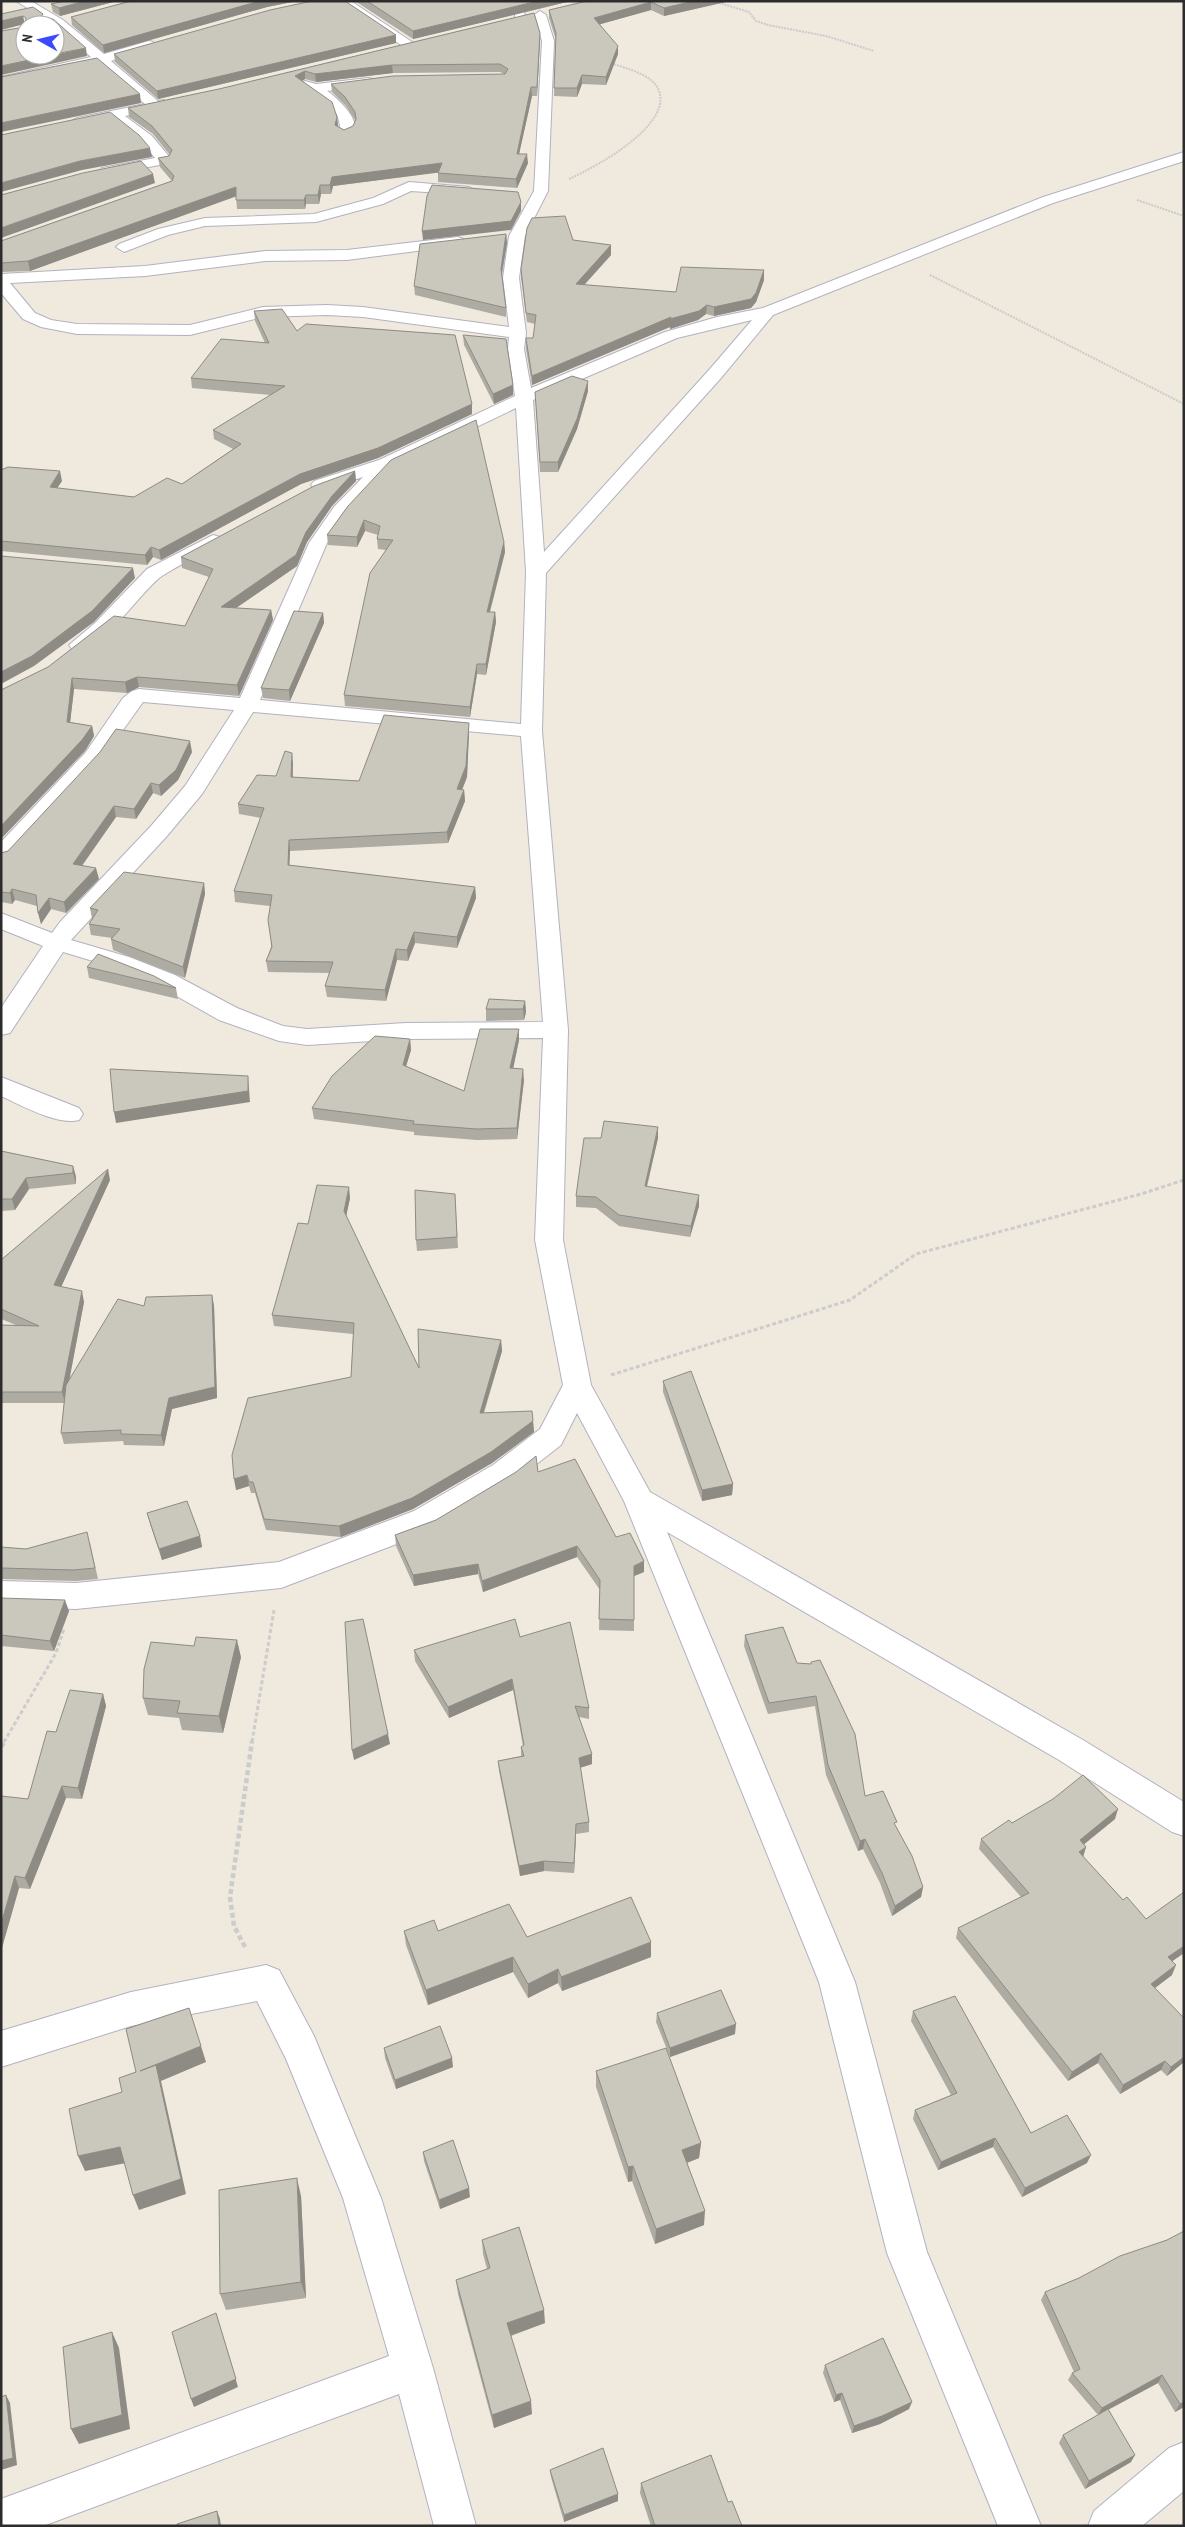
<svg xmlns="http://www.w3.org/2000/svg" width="1185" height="2527" font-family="'PT Sans Narrow',sans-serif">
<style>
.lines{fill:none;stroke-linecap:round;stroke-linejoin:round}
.street-casing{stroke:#b2b2c1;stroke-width:2}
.path-far2{stroke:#ccc;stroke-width:2;stroke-dasharray:2 1;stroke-linecap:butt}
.path-far1{stroke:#ccc;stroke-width:3;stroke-dasharray:4 2.5;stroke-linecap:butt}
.path{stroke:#ccc;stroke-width:4.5;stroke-dasharray:5 3;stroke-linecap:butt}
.street{fill:#fff;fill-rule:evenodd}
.wall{fill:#aeaba2;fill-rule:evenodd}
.shaded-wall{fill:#8d8b84}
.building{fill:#cac7bc;stroke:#8d8b84;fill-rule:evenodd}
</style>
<rect width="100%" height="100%" fill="#efe9de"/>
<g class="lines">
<defs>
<path id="street" d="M16 1H31L63 20 104 54 149 41 153 42 155 45 153 48 111 61 158 101 164 100 171 104 169 107 125 116 152 136 172 160 170 163 107 175 102 174 100 171 102 168 155 158 142 142 112 119 77 126 70 122 77 118 145 104 99 64 1 85V77L91 57 55 25Z
M336 1H351L418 46 412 50 407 49Z
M513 1H525L524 23H516Z
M540 11 546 15 554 41 548 191 525 236 519 278 526 333 524 349 531 388 665 332 717 317 763 308 1043 197 1184 152V161L1053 203 773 315 721 378 546 573 542 731 568 1030 563 1240 591 1385 650 1492 1083 1740 1184 1802V1836L1172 1832 1059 1760 667 1532 855 1982 927 2252 1041 2526H998L887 2253 819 1982 624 1501 577 1413 561 1445 515 1481 436 1529 281 1588 76 1609 1 1607V1581L76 1583 279 1562 414 1511 493 1465 540 1429 563 1385 535 1240 543 1038 406 1039 307 1045 279 1041 219 1020 157 985 113 967 63 952 10 1033 1 1035V1008L43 946 1 929V913L52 933 60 922 151 826 185 786 234 710 143 702 101 761 9 861 1 863V842L86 752 123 698 132 691 139 689 240 698 309 543 334 507 363 477 320 490 314 489 311 485 314 481 379 460 515 396 508 349 509 337 363 317 327 315 263 317 190 335 77 334 41 327 23 319 1 293V274L145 266 265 251 347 250 458 237 463 239 466 242 463 245 347 260 265 261 145 276 10 283 35 313 51 320 77 324 190 325 263 307 327 305 363 307 509 327 503 278 509 236 534 191 542 41 534 15ZM752 320 709 370 544 552 533 400 677 338ZM516 408 526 572 521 724 260 700 327 543 347 515 391 468ZM253 712 521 736 543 1022 406 1023 307 1029 283 1026 237 1008 175 975 129 957 71 940 167 836 202 794Z
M368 78 373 79 375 82 373 85 327 91C338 98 372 130 344 137L337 133 340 126C337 98 311 100 298 85L305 81 316 84Z
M409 182 469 187 476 191 469 195 411 191 383 204 316 222 205 226 168 235 124 252 116 247 119 244 158 229 205 218 314 214 373 198Z
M213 535 220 537 222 541 220 545C201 555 180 564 162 576 139 592 101 656 72 649L69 645 95 623 147 569Z
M1 1077 79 1108 83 1114 79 1120C59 1126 20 1105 1 1096Z
M266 1965 279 1970 314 2036 381 2198 433 2368 476 2526H434L399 2394 43 2526H1V2499L389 2356 343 2198 286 2059 257 2001 131 2026 1 2067V2031L131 1992Z
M1184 2442V2491L1142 2526H1088L1094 2511 1169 2448Z"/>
</defs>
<use href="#street" class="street-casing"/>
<path class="path-far2" d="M716 2 749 12 756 21 768 25 826 36 874 51
M569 179C594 168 672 126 659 91 653 74 625 68 610 63
M1137 200 1184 216
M930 275 1184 404"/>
<path class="path-far1" d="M611 1375 850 1300 916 1254 1141 1194 1184 1180
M4 1742 56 1653 64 1629
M252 1742 274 1610"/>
<path class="path" d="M1 1747 5 1741
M245 1947 234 1926 230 1897 252 1741"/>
<use href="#street" class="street"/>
</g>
<path class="wall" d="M65 1H117L60 16 53 12 51 4Z
M131 1H297L267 7 104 53 72 25 71 17Z
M355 1H571L413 39Z
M587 1H730L664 16 651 10 600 24 618 54 606 85 582 84 577 97 554 96 556 40 549 18V10Z
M534 13 540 33 537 96H532L519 154 528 163 517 188 438 182V172L333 186 331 194H321L319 204H306L305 209H237L236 196 30 271 1 272V241L172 181 160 167 158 158 169 156 170 155 153 134 129 117 128 108 219 89ZM500 72 504 74 331 84 332 92 346 106 355 120 353 126 344 130 338 127 337 117 302 81 305 79 316 82 393 73Z
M396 35V43L158 99 115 62 114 54Z
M506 234 507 243 502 275 506 308V317L415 295 414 286Z
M573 240 611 245V255L584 285 676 292 764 270V280L756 302 751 308 714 316 706 314 698 320 670 329V327L532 385 526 349V339L533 338 535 324 527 322 521 278V269Z
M254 311 297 331 472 404V414L378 458 301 484 161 560 153 557 147 565 1 551V470L62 481 57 488 134 497 182 484 233 449 214 439 213 430 271 395 192 388 191 378 265 343 255 321Z
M463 335 513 385V395L494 404 464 345Z
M588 391 577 429 558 472H540L535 392Z
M355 471 356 481 332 506 307 542 297 566 236 608 271 610 273 620 239 696 139 687 127 693 74 689 70 722 92 726 94 736 85 751 1 690 185 626 209 577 182 568 181 557Z
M348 506 504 542 505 552 490 612H495L496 622 486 675 477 674 470 717 345 706 344 695 386 550 378 549 377 539 378 535 365 531 357 547 328 545 327 535Z
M323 613 324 623 290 701 263 698 261 688Z
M469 733 467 777 462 790H464L465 801 448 843 290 851 289 865 475 887 476 898 457 948 415 943 408 961 397 960 386 1001 327 997 325 986 330 973 268 972 266 961 271 947 270 906 235 902 234 891 261 818 239 814 238 804 293 763V777L359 781Z
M192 752 178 780 161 796 153 793 136 819 116 817 82 866 99 879 66 913 51 909 41 924 37 906 15 900 12 904 1 902V853L8 851Z
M204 883 205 894 185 978 113 950 111 939 112 938 91 935 89 924 92 919 90 908Z
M87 967 176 988 178 999 89 978Z
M525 1001 526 1012 524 1020 486 1021V1009Z
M410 1039 411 1050 406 1066 464 1091 519 1040 513 1068 524 1080 517 1139 477 1140 414 1135V1132L314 1119 312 1108Z
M658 1127V1138L647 1187 699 1206 690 1237 619 1226 596 1208 576 1207V1196L601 1138Z
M1 1151 73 1166 76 1177V1184L29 1189 15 1210 1 1211Z
M110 1180 61 1287 84 1302 69 1380 144 1306 212 1295 214 1306 217 1398 172 1409 164 1446 124 1445 123 1441 64 1444 61 1433 64 1403H1V1325H16L1 1319V1260Z
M455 1194 458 1248 417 1251 416 1240Z
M350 1198 346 1216 419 1368 501 1340 502 1351 484 1413 533 1421 534 1432 492 1463 413 1509 341 1537 266 1530 255 1493H251L249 1486 236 1490 351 1377 353 1334 274 1326 272 1315 308 1224Z
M663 1381 733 1484 732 1495 702 1501 663 1392Z
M538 1472 616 1537 644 1572 634 1576V1631L599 1630 600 1590 577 1557 483 1592 478 1574 414 1586 396 1546 395 1535 436 1520Z
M147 1513 200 1536 202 1547 162 1560 150 1524Z
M90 1543 98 1579 76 1581 1 1579V1547L26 1549Z
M1 1598 69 1611 54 1651 1 1646Z
M745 1635 797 1663 811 1664V1662L865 1796 896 1827 923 1887 921 1897 892 1916 880 1883 863 1849 858 1851 826 1775 815 1706 768 1714 744 1646Z
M520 1637 589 1708V1719L579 1717 592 1764 580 1768 589 1822V1832L576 1834 574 1873 544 1871 520 1876 499 1771 498 1761 521 1756V1747L523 1746 513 1690 449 1718 415 1661 414 1650Z
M241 1657 223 1733 182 1730 179 1718 148 1715 143 1698Z
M103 1694 106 1706 82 1799 66 1798 30 1889 19 1888 1 1951 28 1799 56 1732Z
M1115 1819 1084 1844 1086 1847 1083 1857 1123 1900 1146 1919 1184 1892V1953L1172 1961V1975L1155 1988 1184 2062 1167 2076 1161 2070 1120 2094 1098 2063 1068 2081 956 1938 958 1928 1021 1897 979 1849 981 1839 1012 1823Z
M404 1931H438L527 1937 651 1942V1957L562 1991 558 1983 528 1998 513 1972 428 2005 406 1945Z
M913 2011 1031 2133 1087 2163 1022 2197 993 2147 938 2170 913 2119 915 2110 951 2095 911 2021Z
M657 2013 735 2034 670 2057 656 2022Z
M384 2048 453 2067 396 2089 385 2058Z
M596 2071 701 2143 699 2158 687 2163 704 2225 655 2244 632 2181 628 2182 596 2087Z
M423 2152 470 2197 440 2209 424 2161Z
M301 2196 306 2298 226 2310 220 2294Z
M482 2240 545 2323 511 2336 532 2414 494 2428 458 2294 456 2280 487 2269 483 2254Z
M1167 2240 1184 2407 1175 2412 1158 2383 1108 2410 1131 2462 1085 2489 1059 2443 1063 2435 1098 2415 1068 2380 1072 2373 1074 2372 1041 2300 1045 2292 1079 2278Z
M825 2365 909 2409 880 2424 852 2433 840 2400 834 2402 823 2373Z
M550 2470 618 2494V2501L564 2522 551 2477Z
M641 2483 728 2502 742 2526H651L640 2493Z"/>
<path class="shaded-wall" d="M85 1H117L60 16 59 8Z
M260 1H297L267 7 104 53 103 45Z
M538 1H571L413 39V31Z
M694 1H730L664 16V8Z
M651 2V10L594 26V18Z
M23 16 25 24 1 30V21Z
M540 33V41L537 96V87Z
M396 35V43L158 99 157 91Z
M618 46V54L606 85V77Z
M86 48 87 56 1 75V66Z
M392 65 393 73 316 82 315 74Z
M305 71V79L296 85 295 76Z
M582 75V84L577 97V88Z
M531 87 532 96 517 163V154Z
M140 94 141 103 1 132V123Z
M337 117 338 126 335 134V125Z
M150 148 152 157 82 170 1 192V183L80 161Z
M527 154 528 163 517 188 516 179Z
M442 163 443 172 333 186 331 194 330 185 332 177Z
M153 174 155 183 1 238V228Z
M320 185 321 194 319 204 318 195Z
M236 187 237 196 30 271 28 261Z
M306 195V204L305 209 304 200Z
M521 202V211L511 230 423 240 422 231Z
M506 234 507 243 501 278V269Z
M611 245V255L576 294V284Z
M764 270V280L756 302 751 308 714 316V307Z
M707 305 706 314 698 320 670 329V327L532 385V376L671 317Z
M588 381V391L577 429 558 472V462Z
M513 385V395L494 404 493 394Z
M472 404V414L378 458 301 484 161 560 159 550 300 474Z
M60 471 62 481 51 497 50 487Z
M355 471 356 481 332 506 307 542 297 566 223 617 221 607 306 532 332 496Z
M364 520 365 531 357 547V537Z
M504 542 505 552 487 622V612Z
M151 547 153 557 147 565 145 555Z
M133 568 135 578 94 622 34 666 1 684V672Z
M271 610 273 620 239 696 237 685Z
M495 612 496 622 486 675V664Z
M323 613 324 623 290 701 289 690Z
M477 664V674L470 717V707Z
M137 677 139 687 127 693 125 682Z
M72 678 74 689 69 732 67 722Z
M469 723V733L467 777 458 800 457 789Z
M92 726 94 736 85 751 1 839V826Z
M190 741 192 752 178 780 161 796 159 785Z
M292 753 293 763 292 788 291 777Z
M151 783 153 793 136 819 134 809Z
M464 790 465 801 448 843 447 832Z
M114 806 116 817 75 875 73 864Z
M289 840 290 851 289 876 288 865Z
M96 868 99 879 66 913 64 902Z
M204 883 205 894 185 978 183 967Z
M475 887 476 898 457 948V937Z
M12 889 15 900 12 904 10 893Z
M49 898 51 909 41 924 38 913Z
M414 932 415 943 408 961 407 950Z
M396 949 397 960 386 1001 385 990Z
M525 1001 526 1012 524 1020 523 1009Z
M519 1029V1040L511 1079 510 1068Z
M410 1039 411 1050 403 1076V1065Z
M523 1069 524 1080 517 1139V1128Z
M248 1076 250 1102 116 1123 114 1112Z
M658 1127V1138L644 1197 645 1186Z
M73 1166 76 1177V1184L73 1173Z
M108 1169 110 1180 57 1296 54 1285Z
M26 1178 29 1189 15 1210 12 1199Z
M349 1187 350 1198 345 1222 344 1211Z
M699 1195V1206L690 1237 691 1226Z
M82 1291 84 1302 65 1403 62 1392Z
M212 1295 214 1306 217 1398 172 1409 164 1446 161 1435 169 1398Z
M501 1340 502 1351 480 1424V1413Z
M533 1421 534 1432 492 1463 413 1509 341 1537 339 1526Z
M247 1475 249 1486 236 1490 234 1479Z
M733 1484 732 1495 702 1501V1490Z
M200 1536 202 1547 162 1560 159 1549Z
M577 1546V1557L483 1592 482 1581Z
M644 1561V1572L634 1576V1566Z
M478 1564V1574L414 1586 413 1575Z
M65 1600 69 1611 54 1651 50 1641Z
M237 1640 241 1657 223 1733 219 1716Z
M512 1679 513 1690 449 1718 448 1707Z
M103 1694 106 1706 82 1799 78 1788Z
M388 1734 390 1744 354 1760 352 1750Z
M592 1754V1764L579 1768V1758Z
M62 1786 66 1798 30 1889 25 1878Z
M1118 1809 1115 1819 1077 1850 1080 1840Z
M576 1824V1834L574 1873V1863Z
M865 1839 863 1849 858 1851 860 1841Z
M1086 1847 1083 1857 1079 1852Z
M544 1861V1871L520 1876 519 1866Z
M15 1876 19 1888 1 1951V1924Z
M923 1887 921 1897 892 1916 895 1906Z
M651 1942V1957L562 1991 561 1977Z
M1184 1946V1953L1164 1967 1168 1957Z
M513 1957V1972L428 2005 426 1990Z
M1176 1965 1172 1975 1147 1994 1151 1984Z
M558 1969V1983L528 1998V1984Z
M736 2024 735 2034 670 2057V2048Z
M201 2046 206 2062 161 2081 186 2194 139 2210 133 2195 140 2071Z
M1101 2053 1098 2063 1068 2081 1072 2072Z
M1184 2057V2062L1167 2076 1171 2067Z
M452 2058 453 2067 396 2089 395 2080Z
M1165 2061 1161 2070 1120 2094 1123 2085Z
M995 2138 993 2147 938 2170 941 2162Z
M701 2143 699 2158 681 2165 682 2150Z
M120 2147 126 2163 85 2171 78 2156Z
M1091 2155 1087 2163 1022 2197 1025 2188Z
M633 2166 632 2181 628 2182V2167Z
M297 2178 301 2196 306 2298 301 2282Z
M469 2188 470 2197 440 2209 439 2200Z
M705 2211 704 2225 655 2244 656 2229Z
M544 2310 545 2323 509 2336 507 2323Z
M216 2313 238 2387 194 2407 191 2399Z
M112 2332 119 2348 130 2429 79 2444 71 2429Z
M1162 2375 1158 2383 1098 2415 1102 2408Z
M842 2393 840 2400 834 2402 836 2395Z
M6 2395 10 2403 17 2465 1 2470Z
M531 2401 532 2414 494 2428 492 2415Z
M912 2402 909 2409 880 2424 852 2433 854 2426Z
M1184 2402V2407L1175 2412 1180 2404Z
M1135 2455 1131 2462 1085 2489 1089 2481Z
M618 2494V2501L564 2522V2515Z
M217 2511 220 2519 221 2526H219Z"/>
<path class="building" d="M65 1H85L59 8 51 4Z
M131 1H260L103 45 71 17Z
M312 1H345L396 35 157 91 114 54 270 10Z
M367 1H538L413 31Z
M587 1H694L664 8 651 2 594 18 618 46 606 77 582 75 577 88H554L556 33 549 10Z
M33 7 43 14 40 18 53 19 86 48 55 54V25H25L26 18 23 16 1 21V14Z
M534 13 540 33 537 87H531L517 154H527L516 179 438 173 442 163 332 177 330 185H320L318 195H306L304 200H236V187L28 261 1 263V241L172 181 174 176 158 158 169 156 172 150 152 126 128 108 219 89ZM500 64 508 69 505 74 393 76 331 84 345 97 355 112 356 119 353 126 344 130 335 125 337 117 332 102 295 76 305 71 315 74 392 65Z
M25 27V55H53L1 66V31Z
M97 58 140 94 1 123V77Z
M110 112 139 135 150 148 80 161 1 183V135Z
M141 161 153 174 1 228V195L83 173Z
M432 185 518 192 521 202 511 221 422 231 427 196Z
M565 216 573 240 611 245 576 284 676 292 681 267 764 270 756 293 751 299 714 307 707 305 699 311 670 319 671 317 532 376 526 339V338H533L536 315 526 313 521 269 527 228 532 218Z
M506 234 501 269 506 308 414 286 420 244Z
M282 309 297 331 306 324 455 335 472 404 378 448 300 474 159 550 151 547 145 555 1 541V470L8 467 60 471 50 487 134 497 167 478 182 484 241 444 213 430 285 386 191 378 221 339 269 343 254 311Z
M463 335 506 339 513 385 493 394Z
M572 376 588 381 577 419 558 462H540L535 392Z
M476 420 504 542 487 612H495L486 664H477L470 707 344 695 370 573 393 540 377 539 380 526 364 520 357 537 327 535 348 506 391 460Z
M355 471 332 496 306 532 296 555 221 607 271 610 237 685 137 677 125 682 72 678 67 722 92 726 82 740 1 826V690L48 667 114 616 185 626 213 569 181 557 314 486Z
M1 556 133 568 92 611 32 656 1 672Z
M294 611 323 613 289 690 261 688Z
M384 715 469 723 466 766 457 789 464 790 447 832 289 840 288 865 475 887 457 937 414 932 407 950 396 949 385 990 325 986 333 962 266 961 272 947 268 920 272 895 234 891 264 808 238 804 257 775 276 776 285 751 292 753 291 777 359 781Z
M116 729 190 741 176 770 159 785 151 783 134 809 114 806 73 864 96 868 64 902 49 898 38 913 36 895 12 889 10 893 1 892V853L8 851 100 752Z
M124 872 204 883 183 967 111 939 120 929 89 924 98 910 90 908Z
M98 954 154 976 176 988 87 967Z
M489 999 525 1001 523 1009H486Z
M480 1029H519L510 1068 523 1069 517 1128 476 1129 413 1124 414 1121 312 1108 332 1076 375 1036 410 1039 403 1065 464 1091Z
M110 1069 248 1076V1091L114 1112Z
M604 1121 658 1127 645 1186 699 1195 691 1226 619 1215 596 1197 576 1196 584 1138H601Z
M1 1151 73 1166V1173L26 1178 12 1199H1Z
M108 1169 54 1285 82 1291 62 1392H1V1325L39 1326 1 1309V1260Z
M317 1185 349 1187 344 1211 419 1368 418 1329 501 1340 480 1413 532 1411 533 1421 491 1452 412 1498 339 1526 264 1519 253 1482H249L247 1475 234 1479 232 1455 248 1398 351 1377 354 1323 272 1315 298 1223 308 1224Z
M415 1190 455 1194 457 1237 416 1240Z
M212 1295 215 1387 169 1398 161 1435 121 1434V1430L61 1433 66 1385 118 1299 144 1306 146 1297Z
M691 1371 733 1484 702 1490 663 1381Z
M536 1456 538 1472 575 1459 616 1537 630 1533 644 1561 634 1566V1620L599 1619 600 1580 577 1546 482 1581 478 1564 413 1575 395 1535 436 1520 516 1472Z
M187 1501 200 1536 159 1549 147 1513Z
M87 1532 95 1568 73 1570 1 1568V1547L26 1549Z
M1 1598 65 1600 50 1641 1 1635Z
M363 1619 388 1734 352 1750 345 1622Z
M515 1619 520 1637 570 1622 589 1708 575 1706 592 1754 579 1758 589 1822 576 1824 574 1863 544 1861 519 1866 498 1761 524 1756 521 1747 524 1745 512 1679 448 1707 414 1650Z
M783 1627 797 1663 811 1664V1662L820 1660 855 1734 865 1796 883 1791 897 1822 894 1823 912 1856 923 1887 895 1906 882 1873 865 1839 860 1841 828 1765 816 1696 769 1703 745 1635Z
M196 1637 237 1640 219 1716 177 1713 180 1701 143 1698 144 1669 151 1642 194 1646Z
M70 1690 103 1694 78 1788 62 1786 25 1878 15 1876 1 1924V1796L28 1799 47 1731 56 1732Z
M1083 1775 1118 1809 1080 1840 1086 1847 1079 1852 1123 1900 1127 1897 1146 1919 1184 1892V1946L1168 1957 1176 1965 1151 1984 1184 2018V2057L1171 2067 1165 2061 1123 2085 1101 2053 1072 2072 958 1928 1029 1893 981 1839 1009 1820 1012 1823 1053 1799Z
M631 1897 651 1942 561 1977 558 1969 528 1984 513 1957 426 1990 404 1931 434 1920 438 1931 509 1904 527 1937Z
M721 1990 736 2024 670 2048 657 2013Z
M955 1996 1031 2133 1067 2115 1091 2155 1025 2188 995 2138 941 2162 915 2110 957 2093 913 2011Z
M189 2008 201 2046 140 2071 156 2065 181 2179 133 2195 120 2147 78 2156 69 2109 122 2092 119 2078 136 2072 126 2029Z
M440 2026 452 2058 395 2080 384 2048Z
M666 2048 701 2143 682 2150 705 2211 656 2229 633 2166 628 2167 596 2071Z
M453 2140 469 2188 439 2200 423 2152Z
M297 2178 301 2282 220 2294 219 2190Z
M519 2227 544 2310 507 2323 531 2401 492 2415 456 2280 490 2268 482 2240Z
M1184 2231V2402L1180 2404 1162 2375 1102 2408 1072 2373 1080 2369 1045 2292 1079 2278 1120 2256 1167 2240Z
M216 2313 236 2379 191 2399 172 2332Z
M112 2332 122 2415 71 2429 63 2347Z
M883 2338 912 2402 882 2416 854 2426 842 2393 836 2395 825 2365Z
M6 2395 13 2458 1 2461V2397Z
M1108 2409 1135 2455 1089 2481 1063 2435Z
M603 2448 618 2494 564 2515 550 2470Z
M711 2455 728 2502 732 2501 742 2526H655L641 2483Z
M217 2511 219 2526H177V2524Z"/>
<rect width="1185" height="2527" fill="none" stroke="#2c2c2c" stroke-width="5"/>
<g transform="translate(40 40) rotate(278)"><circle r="24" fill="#ffffff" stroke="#ababab"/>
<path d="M0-4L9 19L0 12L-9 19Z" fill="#3b4aff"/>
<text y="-8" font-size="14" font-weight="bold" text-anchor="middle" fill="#2c2c2c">N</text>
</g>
</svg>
